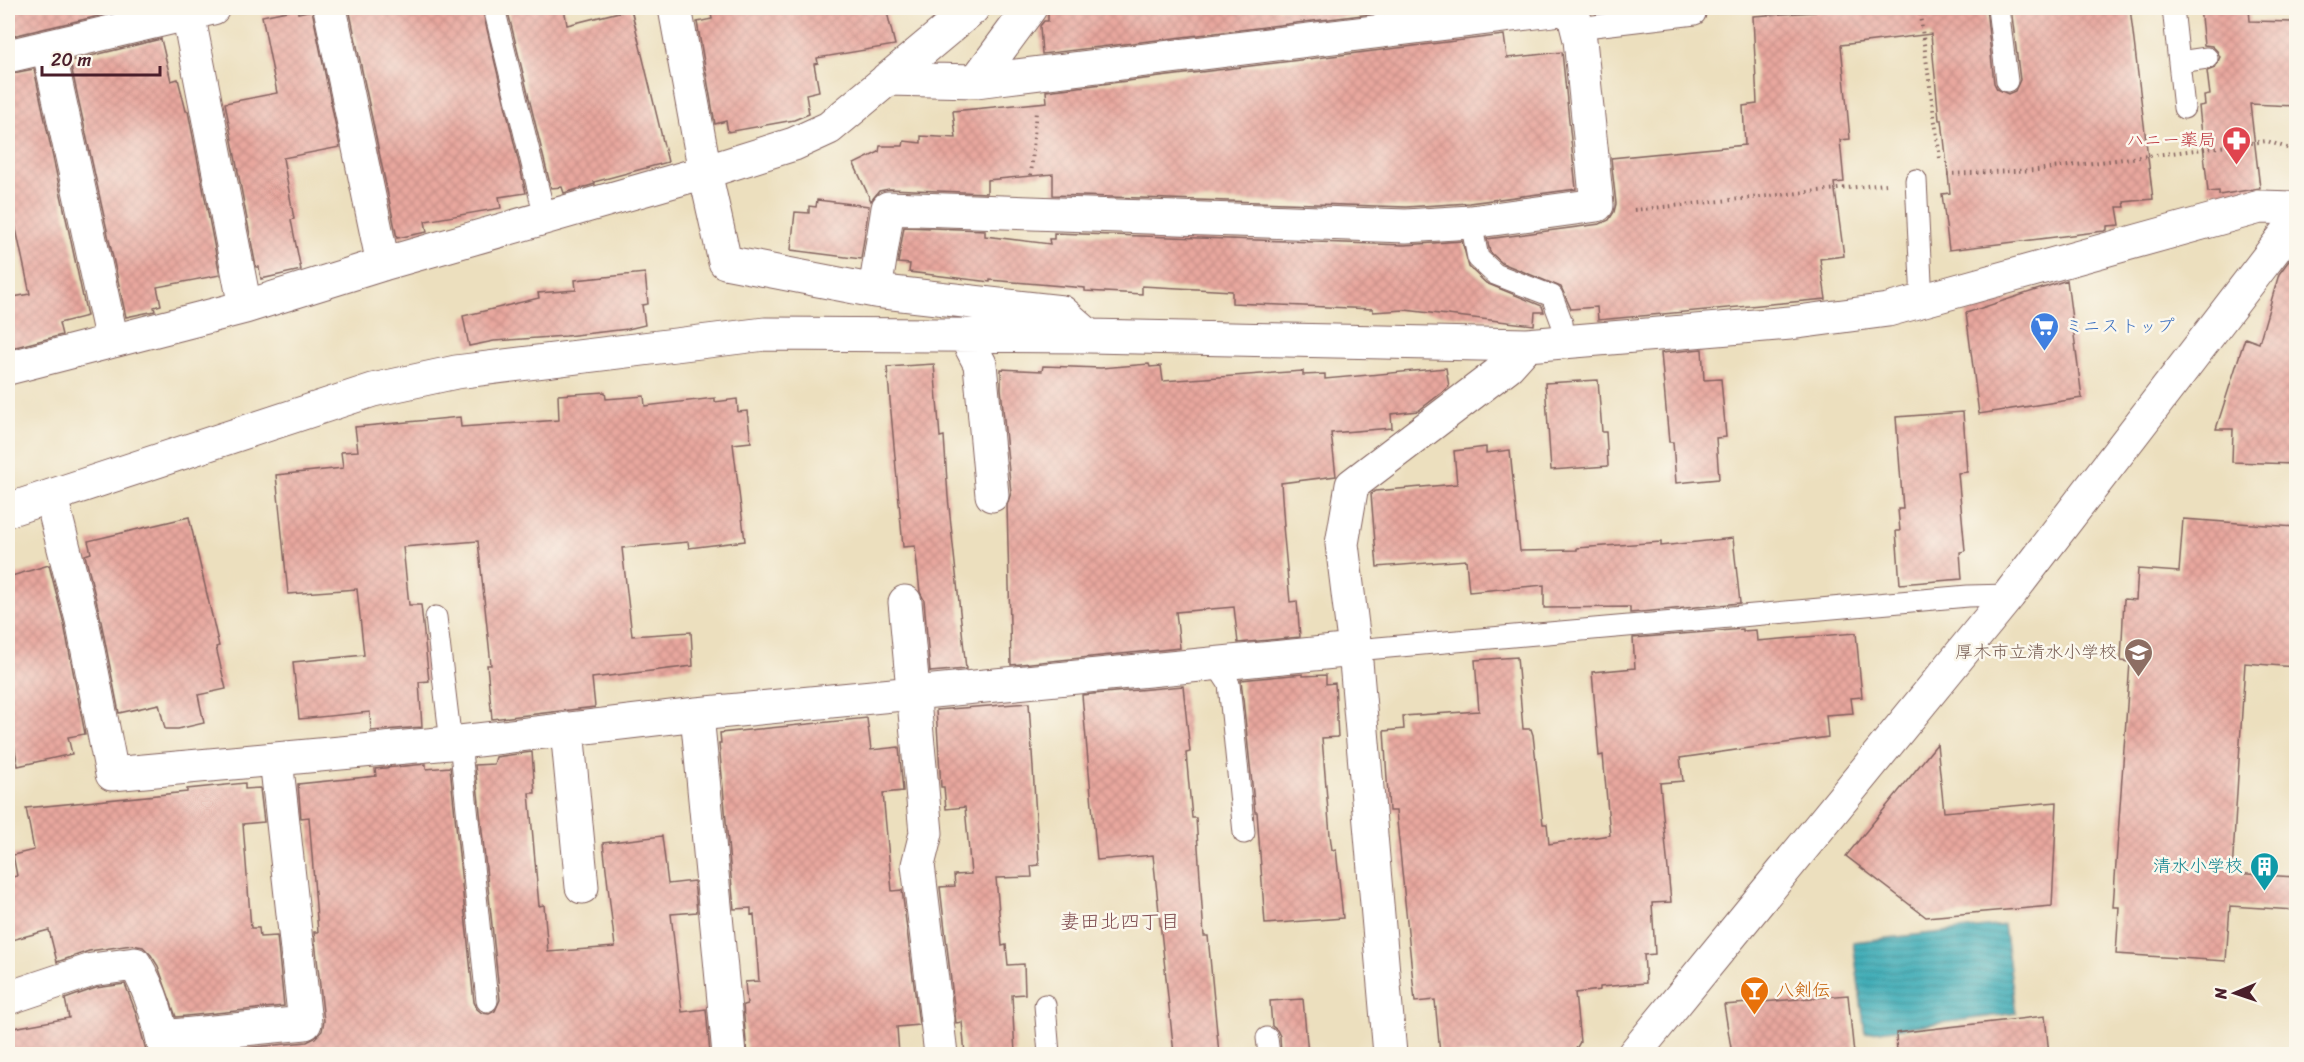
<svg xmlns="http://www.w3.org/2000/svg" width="2304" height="1062" font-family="Sriracha,'Klee One',sans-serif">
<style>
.water{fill:url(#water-rules);stroke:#426570;stroke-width:1.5}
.building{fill:url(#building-cross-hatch)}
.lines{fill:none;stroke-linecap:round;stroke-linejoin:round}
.service-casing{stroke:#83625e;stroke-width:23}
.minor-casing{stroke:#83625e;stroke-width:35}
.tertiary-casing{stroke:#83625e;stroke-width:35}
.path{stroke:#83625e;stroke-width:4;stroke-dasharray:1.5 4.5;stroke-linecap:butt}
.service{stroke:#fff;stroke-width:21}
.minor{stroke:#fff;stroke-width:33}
.tertiary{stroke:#fff;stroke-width:33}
.labels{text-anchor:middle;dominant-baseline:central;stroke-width:5;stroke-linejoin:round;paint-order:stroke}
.health-label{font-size:18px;fill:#be3a42;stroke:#fbf7ec;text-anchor:end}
.shop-label{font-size:18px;fill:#366cbe;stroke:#fbf7ec;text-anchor:start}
.education-label{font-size:18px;fill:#785e54;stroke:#fbf7ec;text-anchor:end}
.culture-label{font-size:18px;fill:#0d838f;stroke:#fbf7ec;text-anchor:end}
.food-label{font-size:18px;fill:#c56008;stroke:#fbf7ec;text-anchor:start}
.neighbourhood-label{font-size:20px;fill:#814f53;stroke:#fbf7ec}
</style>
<defs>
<pattern id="water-rules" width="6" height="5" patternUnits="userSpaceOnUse" patternTransform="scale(1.5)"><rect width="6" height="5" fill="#3aabb6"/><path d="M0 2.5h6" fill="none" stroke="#338b94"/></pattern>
<pattern id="building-cross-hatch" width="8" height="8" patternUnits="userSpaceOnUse" patternTransform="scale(1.5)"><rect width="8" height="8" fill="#e8a79e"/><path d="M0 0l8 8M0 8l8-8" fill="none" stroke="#c88f88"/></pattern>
</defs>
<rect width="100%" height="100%" fill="#fbf7ec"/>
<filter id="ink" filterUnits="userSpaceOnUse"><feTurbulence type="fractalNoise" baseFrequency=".0167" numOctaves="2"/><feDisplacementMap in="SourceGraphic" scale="12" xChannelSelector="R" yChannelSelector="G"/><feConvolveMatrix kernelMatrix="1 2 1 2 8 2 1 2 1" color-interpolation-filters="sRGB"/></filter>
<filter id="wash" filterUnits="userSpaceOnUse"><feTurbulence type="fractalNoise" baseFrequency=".008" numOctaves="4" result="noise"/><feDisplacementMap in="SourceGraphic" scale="24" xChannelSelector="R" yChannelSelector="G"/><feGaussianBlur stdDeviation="1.35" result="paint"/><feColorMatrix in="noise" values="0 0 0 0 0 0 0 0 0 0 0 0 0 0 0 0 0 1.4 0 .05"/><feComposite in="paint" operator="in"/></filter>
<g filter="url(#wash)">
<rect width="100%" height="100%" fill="#ecdfbe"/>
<path class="water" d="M2004 925 2016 1013 1865 1033 1853 942Z"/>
<g id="blocks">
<path class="building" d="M8 8H133L8 37Z
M349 8H482L526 193 499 197 501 208 425 221 427 232 397 238Z
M507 8H564L567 25 631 9 668 162 594 182 595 184 564 193 562 187 551 188Z
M710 8H886L895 45 817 58 818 63 814 64 819 91 806 94 809 114 794 120 728 132 726 121 715 124 697 22 712 19Z
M1048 8H1420L1042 54 1040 26 1044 21H1048Z
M1814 8H1986L1994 83 1997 89 2008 94 2015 91 2020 80 2011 8H2130L2153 199 2124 202 2125 207H2117L2120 225 2107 226V230L2104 231 1949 250 1942 194 1950 193 1942 120H1939L1931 34 1841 45 1850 139 1840 140 1844 182 1834 183 1844 256 1820 259 1826 299 1598 320 1597 307 1571 309 1561 287 1502 263 1490 252 1487 239 1600 224 1609 220 1614 212 1616 204 1611 158 1745 145 1743 106 1757 104 1753 16 1815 12Z
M2200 8H2249L2250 21 2296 22V106L2250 104 2260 188 2219 195V191L2208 192 2199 106 2205 105 2204 96 2210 95 2207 71 2215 68 2220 57 2217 51 2212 46 2204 45Z
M297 9 298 13 312 10 340 147 283 158 294 219 291 220 301 270 261 279 259 267H256L225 103 277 93 262 16Z
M1504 35 1507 58 1562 52 1576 189 1469 203 1406 207 1053 195V174L987 180V193L889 189 879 191 871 201 854 164 879 152 880 146H903L904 141 921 143V136L956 138 953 111 1047 102 1046 91Z
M161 39 171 81 178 79 186 111H188L220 275 157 287 161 305 154 307 155 311 126 317 70 61Z
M34 69 87 316 59 323 62 335 8 349V298L30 294 8 192V74Z
M817 200 869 206 861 259 791 250 795 212 809 213V206L816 207Z
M904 227 985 230V236L1050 244 1049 239H1054V233L1405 245 1462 241 1469 267 1486 283 1542 306 1544 312H1535L1534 325 1405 310 1373 312V309L1232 303V291L1142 286V294L1085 291V288L990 280V282L909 272 910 264 898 263Z
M2296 251V464L2232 462 2233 429H2216L2245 338 2259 343 2279 274Z
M645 273 648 304 642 305 645 325 628 329 566 336 494 341 469 346 463 316 539 298 538 293 576 290 575 280Z
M2067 280 2082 398 1979 414 1966 313Z
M1702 349 1704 380 1721 379 1726 437 1716 438 1719 479 1676 483 1673 442H1669L1661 353Z
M934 364 940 437 944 436 948 497 966 669 930 672 924 600 920 592 915 546 903 547 887 367Z
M1149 364 1150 367 1161 366 1163 381 1303 371V375L1325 374V379L1446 368 1449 387 1418 411 1391 414 1392 428 1331 433 1336 476 1281 483 1284 526H1283L1290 602 1297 601 1300 637 1238 643 1234 607 1176 612 1180 648 1011 665 1007 505 1011 493 1001 388V369L1042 371 1043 366 1101 368Z
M1598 380 1602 432H1606L1608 466 1551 470 1545 383Z
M605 392 606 399 644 396 645 406 715 398V402L737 399 738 412 747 411 751 442 733 444 745 541 689 548 688 542 622 548 632 636 691 632 693 666 592 678 595 707 492 719 487 665H491L478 541 403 547 409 605H421L429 681 419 682 422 727 371 731 370 712 299 719 293 662 364 655 357 589 288 594 276 475 343 468 341 452 358 451 355 427 460 417 461 427 559 420 558 395Z
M1963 412 1967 472 1958 473 1965 551 1960 552 1962 579 1900 584 1896 531H1900L1898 509H1903L1896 417Z
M1486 447V453L1510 450 1520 551 1577 550V548L1661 542V546L1733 538 1740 603 1630 613V607L1544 608V585L1469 592 1466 560 1377 567 1371 494 1375 491 1457 484 1454 451Z
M189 517 219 646 216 647 226 689 198 695 204 723 178 729H165L159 704 119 713 100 616 85 555 91 553 88 541Z
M2183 519 2296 527V667L2245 663 2232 873 2296 877V910L2230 906 2226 961 2116 954 2119 907H2113L2130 662 2121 661 2124 599 2136 600 2138 569 2179 572Z
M49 565 64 624 85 734 68 737 72 754 18 766 8 714V577Z
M1743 629V631L1756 630 1757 641 1856 633 1862 697 1851 698 1853 713 1826 715 1828 737 1680 758 1683 781 1660 783 1671 902 1652 903 1655 954 1644 955 1646 983 1600 987V990L1575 993 1580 1042 1573 1054H1440L1435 1000 1415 1002 1396 811H1389L1384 731 1404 729 1403 716 1479 711 1475 660 1517 657 1523 729H1531L1533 735 1543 824H1547L1549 844 1610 835 1603 755 1599 756 1592 672 1635 668 1633 638Z
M1303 674V676L1326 675V684L1335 683 1338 737 1322 738 1330 835 1332 850 1336 849 1343 918 1265 924 1257 812H1255L1241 680Z
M1183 686 1190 752 1186 753 1192 818H1196L1204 936H1208L1219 1054H1174L1153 855 1097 860 1082 695Z
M1029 703 1039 865 1031 866 1032 877 996 878 1002 946 1006 945 1008 965 1024 964 1025 994 1012 995 1015 1054H965L962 1022 956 1023 940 887 955 886 954 875 971 874 965 807 946 809 944 787H941L936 710Z
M867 718 871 750 899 747 903 791 883 793 892 891 902 890 919 1025 897 1027 899 1054H747L743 1005 747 1004 745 982 759 981 754 914 751 915V908L734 909 719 743H721L720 733Z
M1937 744 1944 812 2057 802 2052 906 1926 917 1846 856Z
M532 752 535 793H529L539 906 544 905 548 952 615 947 603 843 662 836 668 884 694 881 697 912 671 914 682 1012 706 1009 710 1054H184L307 1042 315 1038 322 1031 324 1021 314 932H318L309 817 301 818 298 784 376 776 375 769 426 764V769L450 767 474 1002 477 1009 482 1013 489 1014 495 1011 500 1000 475 765 494 764 496 757Z
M245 783V789L260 788 264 822 243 824 251 928H259L260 937 277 936 284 1006 176 1017 158 966 151 955 143 947 132 945 89 951 57 962 49 930 8 941V878L17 876 13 855 34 850 26 808 187 792V789Z
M125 984 136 1013 147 1054H8V1029L69 1018 65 999 96 988Z
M1848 995 1854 1054H1732L1724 1005Z
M1303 999 1308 1054H1281L1280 1036 1277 1030 1272 1026 1270 1001Z
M2045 1016 2049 1054H1897L1896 1033Z"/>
</g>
</g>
<g filter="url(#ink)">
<use href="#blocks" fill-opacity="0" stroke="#83625e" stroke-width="1.5"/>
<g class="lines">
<defs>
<path id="service" d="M494 8 545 217
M1998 8 2007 81
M2173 8 2184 108
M1577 28 1695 14
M2179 62 2207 58
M1916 180 1922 301
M1471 222 1478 258 1495 274 1552 296 1562 323 1564 342
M436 617 451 743
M1355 650 1968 596 2009 595
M1216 664 1229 684 1244 833
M460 742 487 1001
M1045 1005 1049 1054
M1267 1038 1269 1054"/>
<path id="minor" d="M330 8 383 264
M675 8 705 172 725 262 875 291 1062 312 1089 336
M188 13 245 307
M48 47 112 341
M8 56 213 8
M887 79 976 81 1569 8
M976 81 1030 8
M875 291 888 208 1406 226 1471 222 1597 205 1580 40 1572 8
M965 335 980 364 992 495
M8 368 245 307 383 264 705 172 794 144 829 128 973 8
M51 497 82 620 112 774 460 742 697 714 1355 650
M8 510 373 390 456 372 765 334 1089 336 1527 345 1790 323 1888 310 2260 207 2296 208
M905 602 926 833 918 865 941 1054
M697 714 729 1054
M567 729 582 887
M8 998 92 970 135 964C152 992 159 1022 166 1054
M162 1037 305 1023 276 759
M1390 1054 1355 650 1342 544 1352 485 1508 366 1527 345"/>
<path id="tertiary" d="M1634 1054 2009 595 2296 221"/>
</defs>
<use href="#service" class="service-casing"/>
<use href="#minor" class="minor-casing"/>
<use href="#tertiary" class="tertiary-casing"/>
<path class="path" d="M1919 8 1940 158
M1947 174 2037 170 2267 141 2296 151
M1031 175 1036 111
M1634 210 1886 184"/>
<use href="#service" class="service"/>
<use href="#minor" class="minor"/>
<use href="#tertiary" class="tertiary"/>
</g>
</g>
<defs>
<symbol id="pharmacy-pin" viewBox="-11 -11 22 30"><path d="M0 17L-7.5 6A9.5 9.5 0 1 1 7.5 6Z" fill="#e0444e" stroke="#fbf7ec"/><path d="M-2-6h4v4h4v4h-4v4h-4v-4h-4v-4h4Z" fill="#fff"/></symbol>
<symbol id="supermarket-pin" viewBox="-11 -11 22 30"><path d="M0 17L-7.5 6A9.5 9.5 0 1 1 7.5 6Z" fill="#3f7fe0" stroke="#fbf7ec"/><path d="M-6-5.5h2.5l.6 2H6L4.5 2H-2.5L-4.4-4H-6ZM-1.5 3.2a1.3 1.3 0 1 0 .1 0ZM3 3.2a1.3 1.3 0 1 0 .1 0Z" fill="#fff"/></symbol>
<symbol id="school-pin" viewBox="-11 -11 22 30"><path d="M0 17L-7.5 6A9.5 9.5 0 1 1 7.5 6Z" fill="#8d6e63" stroke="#fbf7ec"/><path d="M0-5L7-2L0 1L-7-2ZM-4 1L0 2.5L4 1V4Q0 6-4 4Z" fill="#fff"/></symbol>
<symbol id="building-pin" viewBox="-11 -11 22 30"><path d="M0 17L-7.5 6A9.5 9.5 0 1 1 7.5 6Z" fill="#0f9aa8" stroke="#fbf7ec"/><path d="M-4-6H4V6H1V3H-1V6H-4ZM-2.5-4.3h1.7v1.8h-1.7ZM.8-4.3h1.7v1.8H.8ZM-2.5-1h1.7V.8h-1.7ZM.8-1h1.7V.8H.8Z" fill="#fff"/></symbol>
<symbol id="bar-pin" viewBox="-11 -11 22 30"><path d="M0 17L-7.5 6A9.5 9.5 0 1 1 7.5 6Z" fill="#e8710a" stroke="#fbf7ec"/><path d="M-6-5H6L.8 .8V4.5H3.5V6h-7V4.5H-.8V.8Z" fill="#fff"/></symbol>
</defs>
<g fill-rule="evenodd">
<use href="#pharmacy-pin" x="2220" y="124" width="33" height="45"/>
<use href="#supermarket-pin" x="2028" y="310" width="33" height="45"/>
<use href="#school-pin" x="2122" y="636" width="33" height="45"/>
<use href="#building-pin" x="2248" y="850" width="33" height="45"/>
<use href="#bar-pin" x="1738" y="974" width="33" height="45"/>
</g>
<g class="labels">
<g class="health-label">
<text x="2216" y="140">ハニー薬局</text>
</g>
<g class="shop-label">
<text x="2065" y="326">ミニストップ</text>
</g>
<g class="education-label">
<text x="2117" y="652">厚木市立清水小学校</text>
</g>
<g class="culture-label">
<text x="2243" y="866">清水小学校</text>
</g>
<g class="food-label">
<text x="1776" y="990">八剣伝</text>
</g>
<g class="neighbourhood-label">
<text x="1120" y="921">妻田北四丁目</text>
</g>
</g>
<rect width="2304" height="1062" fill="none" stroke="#fbf7ec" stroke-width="30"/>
<g transform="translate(2235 993) rotate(268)" stroke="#fbf7ec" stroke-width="4.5" paint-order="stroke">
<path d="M0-4.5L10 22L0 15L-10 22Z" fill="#4a1f2b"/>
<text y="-9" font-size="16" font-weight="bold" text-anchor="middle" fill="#4a1f2b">N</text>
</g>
<path d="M42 66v9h118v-9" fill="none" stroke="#4a1f2b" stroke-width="3"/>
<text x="51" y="66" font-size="18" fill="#4a1f2b" stroke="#fbf7ec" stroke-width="4.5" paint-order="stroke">20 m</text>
</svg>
